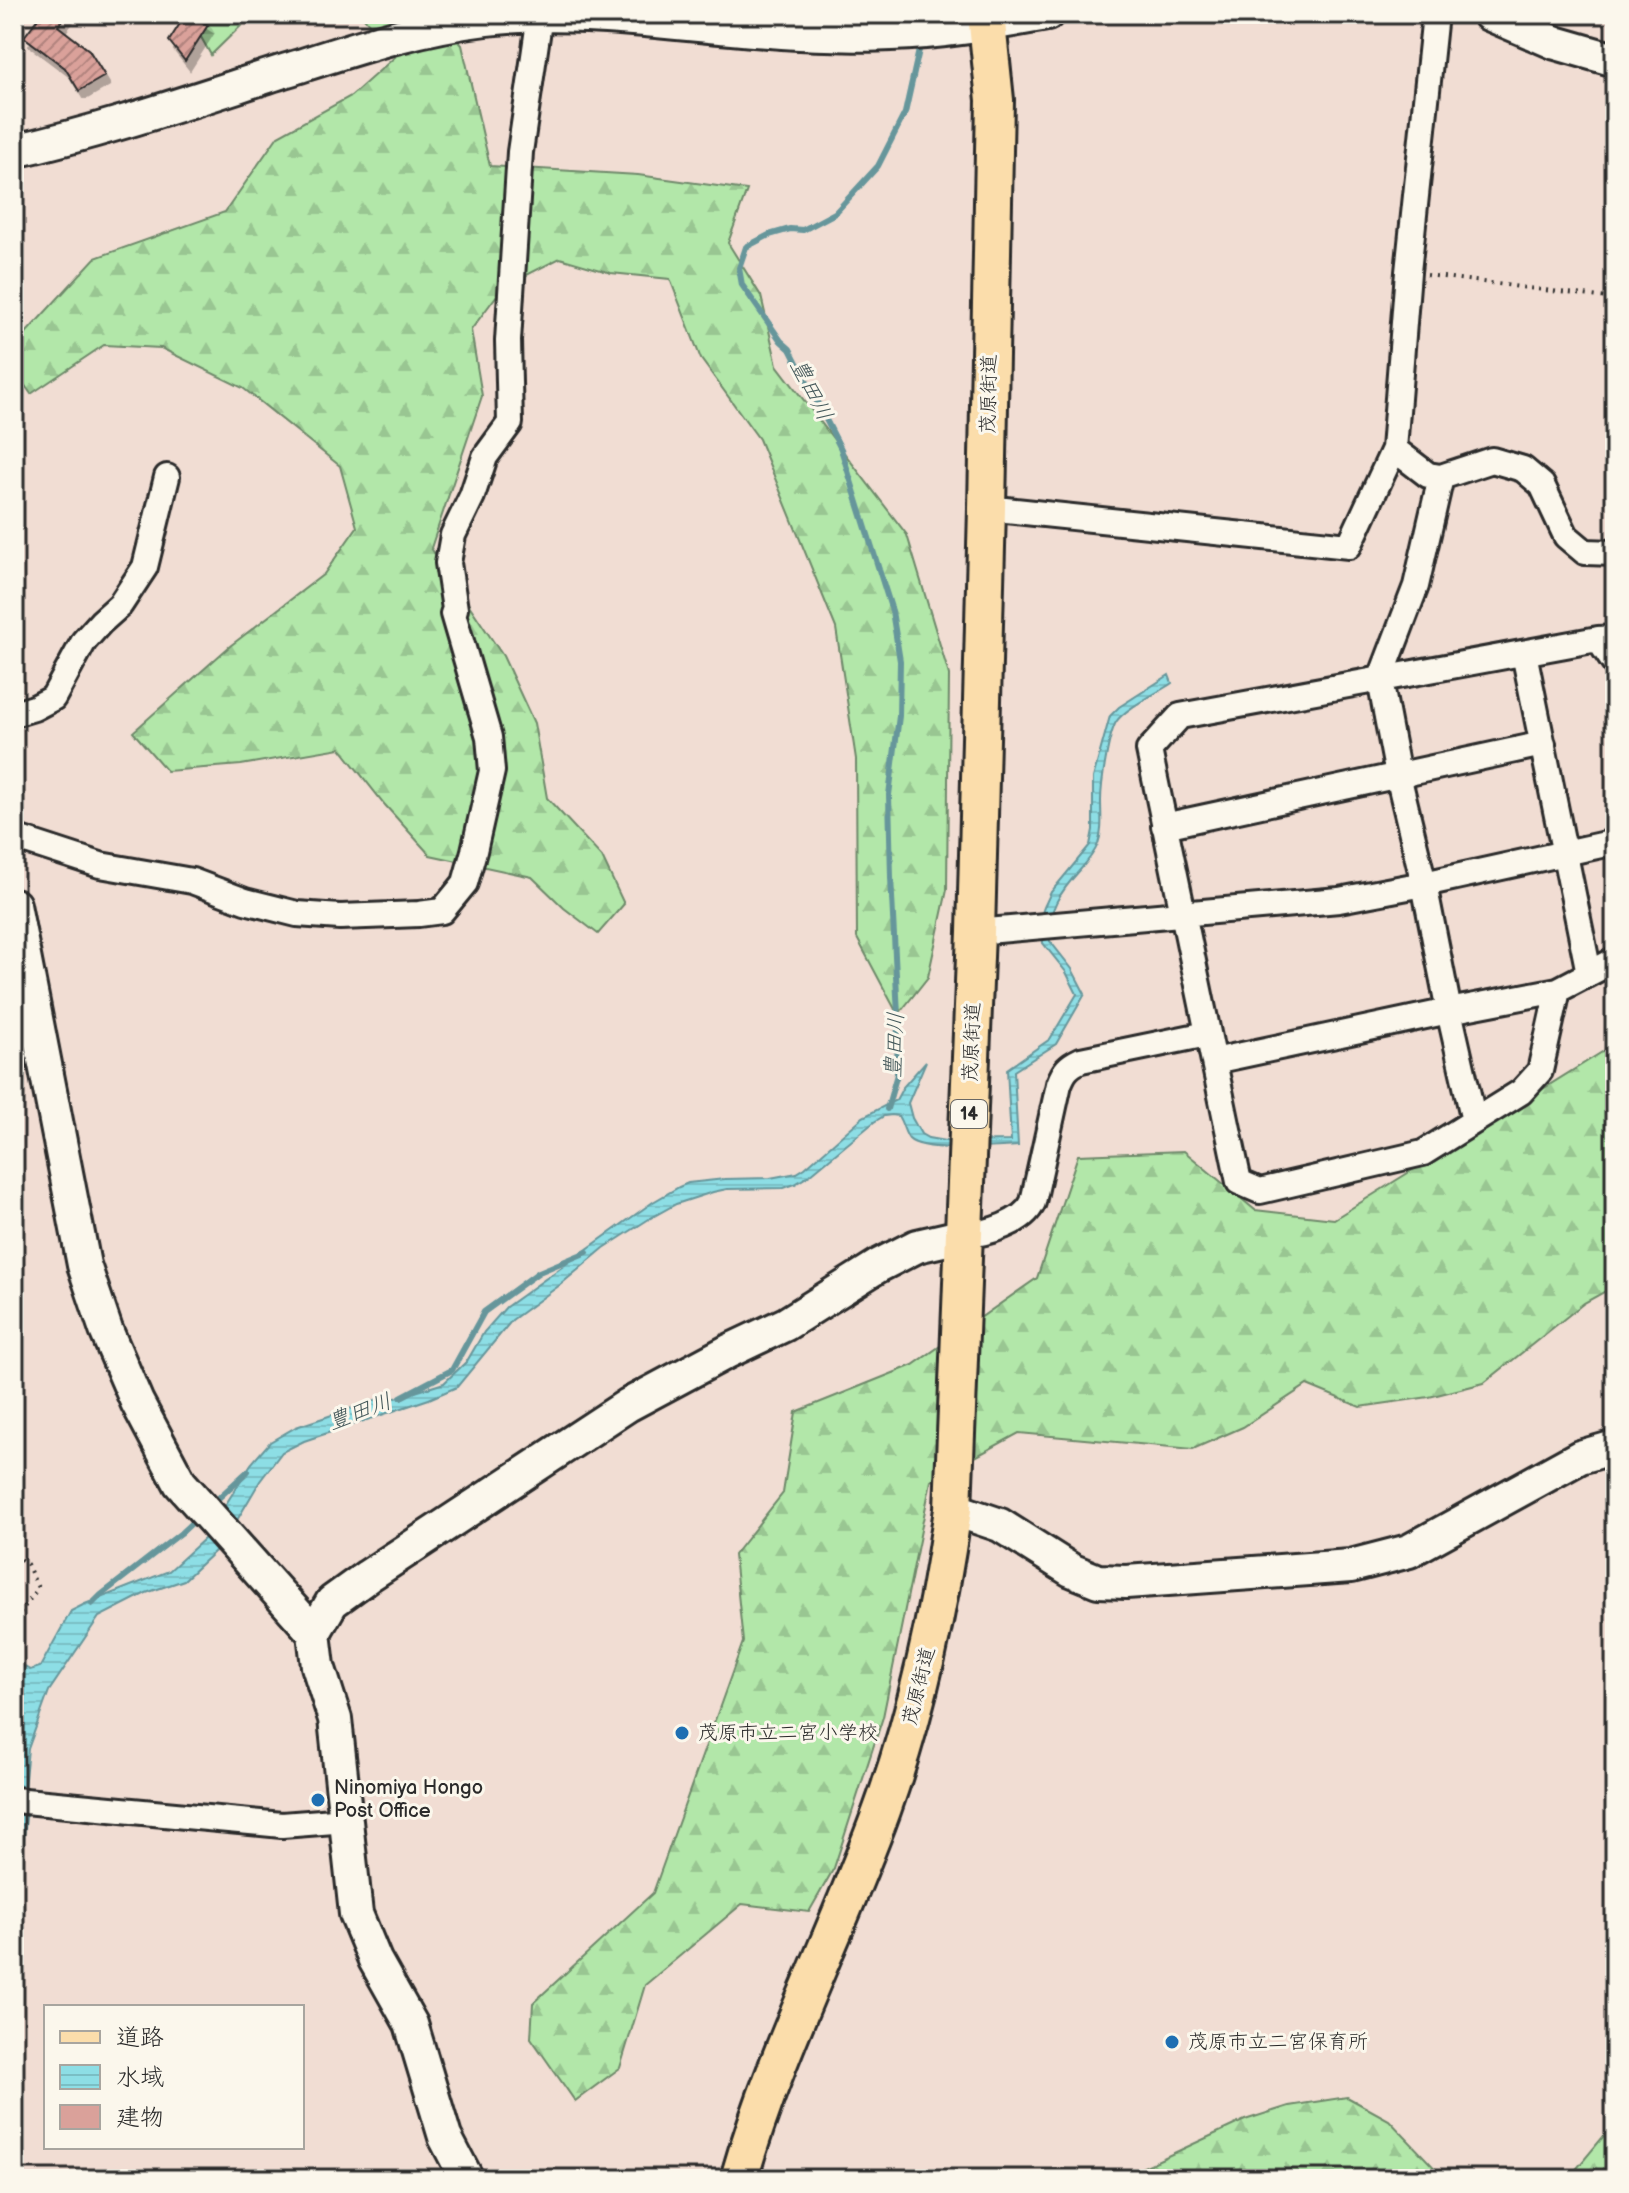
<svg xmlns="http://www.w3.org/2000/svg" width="1629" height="2193" font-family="'Balsamiq Sans','Klee One',sans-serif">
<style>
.forest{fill:url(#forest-firs);stroke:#6e896a;stroke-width:2}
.water{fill:url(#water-rules);stroke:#66969b;stroke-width:2}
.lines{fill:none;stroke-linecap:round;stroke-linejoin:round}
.stream{stroke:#66969b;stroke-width:6}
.building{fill:url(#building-hatch);stroke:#2b2b2b;stroke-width:2;filter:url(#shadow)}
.street-casing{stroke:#2b2b2b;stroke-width:30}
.secondary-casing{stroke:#2b2b2b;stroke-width:38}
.primary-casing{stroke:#2b2b2b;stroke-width:42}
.path{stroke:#2b2b2b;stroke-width:4;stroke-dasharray:2 6;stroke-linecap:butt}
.street{stroke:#fbf7ec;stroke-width:24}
.secondary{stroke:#fbf7ec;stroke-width:32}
.primary{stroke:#fbddab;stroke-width:36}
.poi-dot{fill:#1f6fb2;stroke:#fbf7ec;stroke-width:3}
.labels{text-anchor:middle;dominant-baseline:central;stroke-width:6;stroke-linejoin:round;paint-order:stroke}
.shield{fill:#fbf7ec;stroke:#696865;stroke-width:2}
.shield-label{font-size:18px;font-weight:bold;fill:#2b2b2b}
.street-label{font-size:20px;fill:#2b2b2b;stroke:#fbf7ec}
.poi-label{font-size:20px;fill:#2b2b2b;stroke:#fbf7ec;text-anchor:start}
.water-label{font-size:22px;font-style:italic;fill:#44585a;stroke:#fbf7ec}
</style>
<defs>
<pattern id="forest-firs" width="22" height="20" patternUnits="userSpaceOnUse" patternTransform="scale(2)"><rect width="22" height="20" fill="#b2e7a9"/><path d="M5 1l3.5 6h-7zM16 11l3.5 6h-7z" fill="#99c692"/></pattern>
<pattern id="water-rules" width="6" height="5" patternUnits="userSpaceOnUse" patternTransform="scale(2)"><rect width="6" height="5" fill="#8ddee5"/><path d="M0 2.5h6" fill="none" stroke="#7abfc5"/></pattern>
<pattern id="building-hatch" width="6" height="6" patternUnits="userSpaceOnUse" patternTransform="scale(2)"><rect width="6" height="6" fill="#daa19a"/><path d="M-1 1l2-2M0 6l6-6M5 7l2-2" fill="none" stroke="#b1837e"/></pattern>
<filter id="shadow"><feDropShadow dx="5" dy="9" stdDeviation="0" flood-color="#0004"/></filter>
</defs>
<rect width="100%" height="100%" fill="#f1ddd3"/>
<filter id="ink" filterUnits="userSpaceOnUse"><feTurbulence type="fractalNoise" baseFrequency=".0125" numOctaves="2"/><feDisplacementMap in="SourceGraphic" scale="16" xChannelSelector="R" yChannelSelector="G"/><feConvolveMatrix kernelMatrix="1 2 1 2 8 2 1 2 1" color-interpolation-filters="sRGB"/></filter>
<g filter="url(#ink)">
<path class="forest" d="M188 14H253L211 55Z
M361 14H435L462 45 490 166 638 175 747 190 728 243 761 296 777 365 907 535 949 675 947 890 928 977 898 1015 857 938 856 759 836 628 759 439 701 359 670 279 611 273 560 258 503 287 471 330 482 396 431 548 503 656 534 723 547 798 602 857 624 904 598 934 564 908 532 877 430 855 385 805 340 748 241 765 167 771 133 732 230 646 324 574 357 527 340 466 243 388 161 348 104 345 31 394 14 370V346L95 258 225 212 278 136 351 96 395 57Z
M1615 1044V1286L1584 1303 1484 1383 1429 1397 1360 1407 1307 1385 1243 1427 1193 1449 1019 1433 931 1481 883 1717 834 1868 809 1912 742 1904 645 1985 620 2068 575 2101 531 2038 533 2003 653 1893 743 1642 734 1555 783 1493 796 1412 913 1365 1037 1278 1078 1155 1184 1151 1255 1210 1334 1219Z
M1347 2097 1389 2120 1445 2179H1118L1245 2120 1289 2106Z
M1615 2125V2179H1568L1612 2126Z"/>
<path class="water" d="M1169 675 1172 683C1158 693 1125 708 1116 722 1108 737 1101 784 1101 801 1101 816 1103 830 1098 844 1094 854 1087 862 1080 870 1061 891 1046 911 1050 941L1072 969 1085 994 1056 1044 1014 1071 1018 1146C998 1147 922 1153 909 1139 904 1133 903 1123 898 1116L892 1115 884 1116 874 1122 810 1175 795 1184 784 1188 727 1189 713 1192 676 1204 649 1219 604 1248 560 1285 512 1320 457 1387 429 1399 304 1441 282 1452 260 1481 236 1522 215 1551 184 1580 146 1593 99 1617 49 1691 28 1749 23 1798 26 1817 14 1927V1750L18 1697 14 1687V1653L23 1666 30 1670 40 1667 71 1611 85 1604 169 1571 204 1539 251 1464 270 1442 296 1427 326 1417 381 1398H396L444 1383 467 1361 484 1332 506 1307 653 1202 679 1187 688 1183 725 1179 770 1178 797 1173 805 1168 863 1117 896 1100 903 1087 926 1061 908 1103 912 1118 921 1134 928 1138 951 1142 1011 1141 1007 1069 1050 1039 1077 994 1066 972 1043 943 1041 916 1044 907 1051 892 1090 845 1093 830V778L1110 716 1119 707Z"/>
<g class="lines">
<path class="stream" d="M887 1109 897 1074 898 1015 891 877 889 795 899 716 900 661 892 611 841 449 790 349 781 341 742 285 739 268 746 247 769 235 790 229 803 230 835 213 878 166 905 113 921 41
M401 1397 452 1370 484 1312 539 1272 587 1252
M212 1504 248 1471
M92 1604 101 1595 181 1533 198 1517"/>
</g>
<path class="building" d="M41 14H67L58 26 89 50 105 76 79 91 65 68 24 37Z
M186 14H190L208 25 185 61 169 41Z"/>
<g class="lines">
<defs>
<path id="street" d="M1394 449 1428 475 1441 477 1492 460 1523 469 1542 485 1566 536 1585 552 1615 553
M1441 477 1416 586 1380 680 1398 775 1424 884 1449 1011 1474 1121
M987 508 1349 546 1394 449 1408 272 1435 14
M1615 638 1598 639 1180 716 1149 750 1239 1182 1260 1191 1423 1153 1521 1092 1540 1071 1558 990 1615 960
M1598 639 1615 664
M1524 653 1589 973
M14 714 34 708 53 698 84 641 101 622 120 605 145 567 167 477
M1164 826 1543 744
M14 837 100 865 192 881 245 901 297 914 340 917 419 914 442 911 465 883 474 851 492 771 489 737 453 614 455 609 448 563 453 535 472 496 485 457 510 423 508 341 520 152 540 15
M976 932 1339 900 1424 884 1615 842
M1214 1061 1449 1011 1558 990
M965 1235C986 1234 1024 1223 1033 1202L1059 1084C1064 1071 1068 1066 1081 1060L1207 1034
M14 1800 282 1825 347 1820"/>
<path id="secondary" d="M1489 14 1556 43 1615 60
M14 151C107 130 196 99 287 70 353 49 417 27 486 19 584 7 684 27 782 32 818 34 855 36 891 34 943 33 996 23 1047 14
M14 905 84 1265 106 1330 137 1402 180 1483 314 1633 318 1666 335 1719 356 1914 375 1960 411 2024 445 2137 467 2179
M953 1509 1000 1525 1071 1570 1098 1581 1126 1582 1351 1566 1409 1551 1580 1457 1615 1447
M314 1633 332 1602 368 1576 628 1405 729 1351 786 1324 878 1266 917 1246 965 1235"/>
<path id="primary" d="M739 2179C775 2052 837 1934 882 1810 917 1713 939 1611 953 1509L976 932 987 508 995 100 986 14"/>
</defs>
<use href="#street" class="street-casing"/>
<use href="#secondary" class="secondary-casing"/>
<use href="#primary" class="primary-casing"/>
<path class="path" d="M1427 275 1615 299
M14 1554 27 1564 38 1588 20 1613 14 1615"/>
<use href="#street" class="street"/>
<use href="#secondary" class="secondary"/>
<use href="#primary" class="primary"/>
</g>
</g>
<g class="poi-dot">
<circle cx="682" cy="1733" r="8"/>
<circle cx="318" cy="1800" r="8"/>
<circle cx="1172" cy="2042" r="8"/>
</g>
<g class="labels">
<rect class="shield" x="951" y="1100" width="36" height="28" rx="6"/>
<g class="shield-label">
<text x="969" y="1114">14</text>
</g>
<g class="street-label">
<text transform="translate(989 394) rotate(-89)">茂原街道</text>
<text transform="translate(972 1042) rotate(-88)">茂原街道</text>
<text transform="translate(919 1686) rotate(-76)">茂原街道</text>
</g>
<g class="poi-label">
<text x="698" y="1733">茂原市立二宮小学校</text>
<text x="334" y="1788">Ninomiya Hongo<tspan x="334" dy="23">Post Office</tspan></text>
<text x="1188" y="2042">茂原市立二宮保育所</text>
</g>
<g class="water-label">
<text transform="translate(811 390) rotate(63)">豊田川</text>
<text transform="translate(895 1045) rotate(-87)">豊田川</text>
<text transform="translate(360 1412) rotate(-20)">豊田川</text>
</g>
</g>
<rect width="1629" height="2193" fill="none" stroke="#fbf7ec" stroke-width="48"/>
<rect x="24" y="24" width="1581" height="2145" fill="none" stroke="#2b2b2b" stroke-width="3" filter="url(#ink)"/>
<rect x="44" y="2005" width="260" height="144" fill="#fbf7ec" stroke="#a8a59f" stroke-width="2"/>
<rect x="60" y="2031" width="40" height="12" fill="#fbddab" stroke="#a8a59f" stroke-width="2"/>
<text x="116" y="2045" font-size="24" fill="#2b2b2b">道路</text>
<rect x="60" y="2065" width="40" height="24" fill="url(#water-rules)" stroke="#a8a59f" stroke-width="2"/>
<text x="116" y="2085" font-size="24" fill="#2b2b2b">水域</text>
<rect x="60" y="2105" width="40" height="24" fill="#daa19a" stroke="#a8a59f" stroke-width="2"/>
<text x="116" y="2125" font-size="24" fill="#2b2b2b">建物</text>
</svg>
